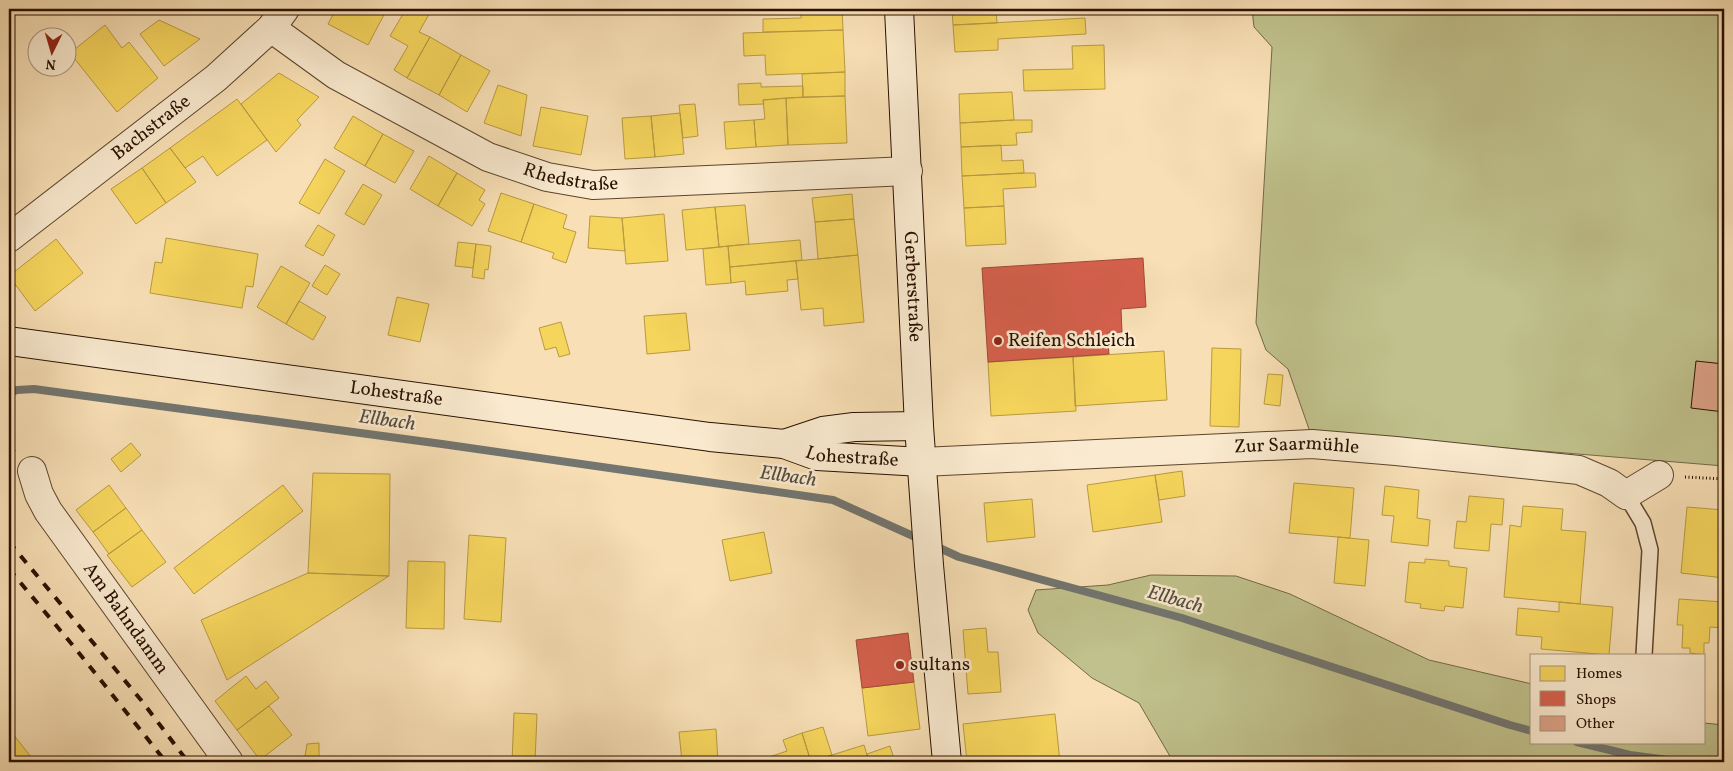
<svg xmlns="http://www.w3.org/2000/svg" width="1733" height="771" font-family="Vollkorn,serif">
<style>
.green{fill:#c0c18c;stroke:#746846}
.homes{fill:#f6d55c;stroke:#b89a40}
.shops{fill:#d6604d;stroke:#a24836}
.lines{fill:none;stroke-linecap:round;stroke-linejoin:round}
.stream{stroke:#727570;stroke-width:8}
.building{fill:#dea388;stroke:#281000}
.lane-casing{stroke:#5c442d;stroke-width:18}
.street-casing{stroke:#5c442d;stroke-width:30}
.secondary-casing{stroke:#281000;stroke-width:30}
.path{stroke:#281000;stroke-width:3;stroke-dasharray:1 2.5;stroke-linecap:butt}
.lane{stroke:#faeacf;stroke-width:15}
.street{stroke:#faeacf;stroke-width:28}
.secondary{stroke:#faeacf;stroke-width:28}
.rail{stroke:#281000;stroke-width:4;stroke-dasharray:9 9;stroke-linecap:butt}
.poi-dot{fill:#8f2418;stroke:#faeacf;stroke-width:2}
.labels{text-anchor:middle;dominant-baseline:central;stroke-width:5;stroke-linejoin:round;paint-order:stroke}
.street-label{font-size:19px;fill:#281000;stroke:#faeacf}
.poi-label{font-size:19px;fill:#281000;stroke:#faeacf;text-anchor:start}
.water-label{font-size:20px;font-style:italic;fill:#534b41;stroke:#faeacf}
</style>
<rect width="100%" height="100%" fill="#f8dfb5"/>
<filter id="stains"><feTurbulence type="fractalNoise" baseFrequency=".004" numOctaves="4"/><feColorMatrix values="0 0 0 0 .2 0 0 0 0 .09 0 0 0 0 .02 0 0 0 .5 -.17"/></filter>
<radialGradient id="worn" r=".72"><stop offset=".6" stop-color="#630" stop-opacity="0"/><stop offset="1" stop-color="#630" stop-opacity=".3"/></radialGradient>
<path class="green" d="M1252 9H1724V466L1310 432 1288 369 1266 350 1256 323 1272 47 1254 27Z
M1151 575 1236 576 1290 594 1429 660 1532 684V742H1704V723L1724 725V762H1171V758L1139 703 1092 678 1038 633 1028 610 1036 590 1108 585Z"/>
<path class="homes" d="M336 9H387L368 45 328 24Z
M406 9H432L419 32 430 37 407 78 394 70 408 46 390 36Z
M801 9H842L843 30 763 32V19L801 18Z
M952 9H996L997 23 953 25Z
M1085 18 1086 34 998 39V50L955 52 953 25Z
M159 20 200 39 164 66 140 34Z
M105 25 122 48 129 42 158 78 117 112 70 53Z
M843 30 845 72 766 75 765 55 744 56 743 33Z
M430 37 461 55 439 95 407 78Z
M1104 45 1105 89 1024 91 1023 70 1073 69 1072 46Z
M461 55 490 71 467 112 439 95Z
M845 72V96L803 97 802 74Z
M279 73 319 97 297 120 301 125 276 152 241 104Z
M761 83V87L803 86V97L763 100 764 104 739 105 738 84Z
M498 85 527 95 521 136 484 123Z
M1012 92 1014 120 960 123 959 94Z
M845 96 847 143 788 145 786 98Z
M786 98 788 145 756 147 754 120 765 119 763 100Z
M237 99 267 140 217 176 203 156 185 168 170 148Z
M695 104 698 136 683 138 679 105Z
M541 107 588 116 581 155 533 146Z
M680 113 684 154 655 157 651 116Z
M353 116 383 134 365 166 334 148Z
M651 116 655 157 625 159 622 118Z
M754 120 756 147 726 149 724 122Z
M1014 120H1032V132L1016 133 1017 145 961 147 960 123Z
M383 134 414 151 395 183 365 166Z
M1001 145 1002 161 1023 160 1024 173 962 176 961 147Z
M170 148 196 182 166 203 142 168Z
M429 156 457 173 438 206 410 189Z
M325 159 345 171 319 214 299 203Z
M142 168 166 203 136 224 111 189Z
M457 173 485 190 479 200 485 204 472 226 438 206Z
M1024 173H1035L1036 187 1003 189 1004 206 964 208 962 176Z
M363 184 382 195 364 225 345 214Z
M501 193 534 204 521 242 488 231Z
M852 194 854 219 815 222 812 198Z
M534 204 567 215 563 228 576 232 566 263 552 258 554 253 521 242Z
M745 205 749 244 719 247 715 207Z
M1004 206 1006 244 966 246 964 208Z
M715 207 719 247 686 250 682 210Z
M664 214 668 261 626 264 622 218Z
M590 216 622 218 625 251 588 248Z
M854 219 858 255 818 259 815 222Z
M318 225 335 235 323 256 305 246Z
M166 238 258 254 253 287 246 286 242 308 150 293 155 262 162 263Z
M56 239 83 273 35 311 9 276Z
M800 240 802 260 730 267 728 246Z
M458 242 476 244 473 268 455 266Z
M476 244 491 246 488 270 485 269 484 279 472 277Z
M728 246 731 283 706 285 703 249Z
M858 255 864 322 824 326 823 308 801 310 796 261Z
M796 261 798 279 787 280 788 291 746 295 745 281 731 283 730 267Z
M325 265 340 274 327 295 312 286Z
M281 266 310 283 286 324 257 307Z
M397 297 429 304 420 342 388 335Z
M299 301 326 317 313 340 286 324Z
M686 313 690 350 647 354 644 316Z
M561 322 570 354 559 357 556 347 545 350 539 328Z
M1212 348 1241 349 1239 427 1210 426Z
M1164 351 1167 400 1075 406 1073 357Z
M1073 357 1076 411 991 416 988 362Z
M1268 374 1283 375 1280 406 1264 404Z
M131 443 141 455 121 472 111 459Z
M1182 471 1185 496 1159 500 1155 475Z
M313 473 390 474 389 576 308 573Z
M1155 475 1162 522 1093 532 1087 485Z
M1294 483 1354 488 1350 538 1289 533Z
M109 485 126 508 93 532 76 510Z
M283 485 303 511 194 594 174 568Z
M1385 486 1419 490 1417 518 1430 520 1428 546 1391 542 1394 516 1382 515Z
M1469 496 1504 499 1502 525 1491 524 1489 551 1454 548 1457 521 1466 522Z
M1032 499 1035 537 987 542 984 503Z
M1523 506 1563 509 1561 530 1586 532 1580 604 1504 597 1510 525 1521 527Z
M1687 507 1724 510V578L1681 573Z
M126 508 142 530 109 554 93 532Z
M142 530 166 562 132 587 107 555Z
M764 532 772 573 730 581 722 540Z
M469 535 506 538 501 622 464 619Z
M1338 537 1369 540 1365 586 1334 583Z
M1425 559 1449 561V566L1467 568 1463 608 1445 606 1444 611 1420 608 1421 604 1405 602 1409 562 1425 563Z
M408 561 445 562 444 629 406 628Z
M308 573 389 576 227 680 201 620Z
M1679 599 1724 602V628L1710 627 1709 643H1704V655L1690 653V648H1682L1683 625H1677Z
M1559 602 1613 607 1609 655 1541 649 1542 637 1516 635 1518 608 1559 612Z
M986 628 988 652H998L1001 692 968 694 963 630Z
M246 676 256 689 266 681 279 698 237 730 215 701Z
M914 682 920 729 868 736 862 688Z
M269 706 292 735 260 760 237 730Z
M514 713 537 714 535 762H512Z
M1055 714 1060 762H967L963 724Z
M823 727 832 755 811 762 802 733Z
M9 729 35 762H9Z
M716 729 718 762H682L679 732Z
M802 733 811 762H754L787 751 783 740Z
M319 743V762H304L307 744Z
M864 745 869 762H811L832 755Z
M890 746 895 762H869L867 754Z"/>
<path class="shops" d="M1143 258 1146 307 1121 309 1122 332 1107 333 1109 354 988 362 982 268Z
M908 633 914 682 862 688 856 640Z"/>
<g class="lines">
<path class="stream" d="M9 393 17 390 34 389 442 444 833 500 922 540
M933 545 959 557 1182 618 1510 725 1532 731
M1577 742 1630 755 1683 762"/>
</g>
<path class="building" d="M1696 361 1724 364V412L1691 408Z"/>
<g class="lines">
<defs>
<path id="lane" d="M1626 495 1643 523 1650 550 1644 655"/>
<g id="street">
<path id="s1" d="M271 28 336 75 488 157 547 177 593 185 908 171"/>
<path id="s2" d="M9 238 216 78 271 28 285 9"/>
<path id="s3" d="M922 462 1312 444 1396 451 1579 470 1609 483 1626 495 1659 475"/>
<path id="s4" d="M32 471 39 494 48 511 229 762"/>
</g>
<g id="secondary">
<path id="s5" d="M899 9 919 426 929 565 947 762"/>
<path id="s6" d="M9 341 710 437 784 444 817 456 922 462"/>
<path d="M784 444 823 431 854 427 919 426"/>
</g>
</defs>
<use href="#lane" class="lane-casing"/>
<use href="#street" class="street-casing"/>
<use href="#secondary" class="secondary-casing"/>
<path class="path" d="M9 446 15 452
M1685 477 1724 479"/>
<use href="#lane" class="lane"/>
<use href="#street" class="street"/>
<use href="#secondary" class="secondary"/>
<path class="rail" d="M9 542 141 700 188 762
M9 569 75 648 166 762"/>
</g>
<g class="poi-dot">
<circle cx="998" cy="341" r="5"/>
<circle cx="900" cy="665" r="5"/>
</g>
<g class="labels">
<g class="street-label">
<text stroke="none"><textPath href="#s2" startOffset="180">Bachstraße</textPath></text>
<text stroke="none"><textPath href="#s1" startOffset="339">Rhedstraße</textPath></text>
<text stroke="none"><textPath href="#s5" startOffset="278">Gerberstraße</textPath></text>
<text stroke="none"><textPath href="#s6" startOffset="391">Lohestraße</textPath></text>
<text stroke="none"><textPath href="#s3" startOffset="375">Zur Saarmühle</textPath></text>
<text stroke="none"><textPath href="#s6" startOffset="852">Lohestraße</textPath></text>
<text stroke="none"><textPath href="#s4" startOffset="176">Am Bahndamm</textPath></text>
</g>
<g class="poi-label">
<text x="1008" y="341">Reifen Schleich</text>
<text x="910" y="665">sultans</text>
</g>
<g class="water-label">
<text transform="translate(387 421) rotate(8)">Ellbach</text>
<text transform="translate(788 477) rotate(8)">Ellbach</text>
<text transform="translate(1175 600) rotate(16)">Ellbach</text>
</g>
</g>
<rect width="1733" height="771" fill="none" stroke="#f8dfb5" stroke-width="30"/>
<rect x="10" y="10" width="1713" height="751" fill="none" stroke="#281000" stroke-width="2.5"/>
<rect x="15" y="15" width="1703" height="741" fill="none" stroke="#281000"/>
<rect x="1530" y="654" width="175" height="90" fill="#faeacf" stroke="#a6937c"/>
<rect x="1540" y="666" width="25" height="15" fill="#f6d55c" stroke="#a6937c"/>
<text x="1576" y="678" font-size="15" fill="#281000">Homes</text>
<rect x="1540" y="691" width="25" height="15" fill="#d6604d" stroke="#a6937c"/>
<text x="1576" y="704" font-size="15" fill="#281000">Shops</text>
<rect x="1540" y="716" width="25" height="15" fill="#dea388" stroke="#a6937c"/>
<text x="1576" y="728" font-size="15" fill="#281000">Other</text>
<g transform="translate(52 52) rotate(185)"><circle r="24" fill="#faeacf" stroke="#a6937c"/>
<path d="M0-4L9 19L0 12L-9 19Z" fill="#8f2418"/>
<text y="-8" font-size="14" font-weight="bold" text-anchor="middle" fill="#281000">N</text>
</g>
<rect width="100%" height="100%" filter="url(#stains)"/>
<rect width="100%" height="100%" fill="url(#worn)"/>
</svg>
